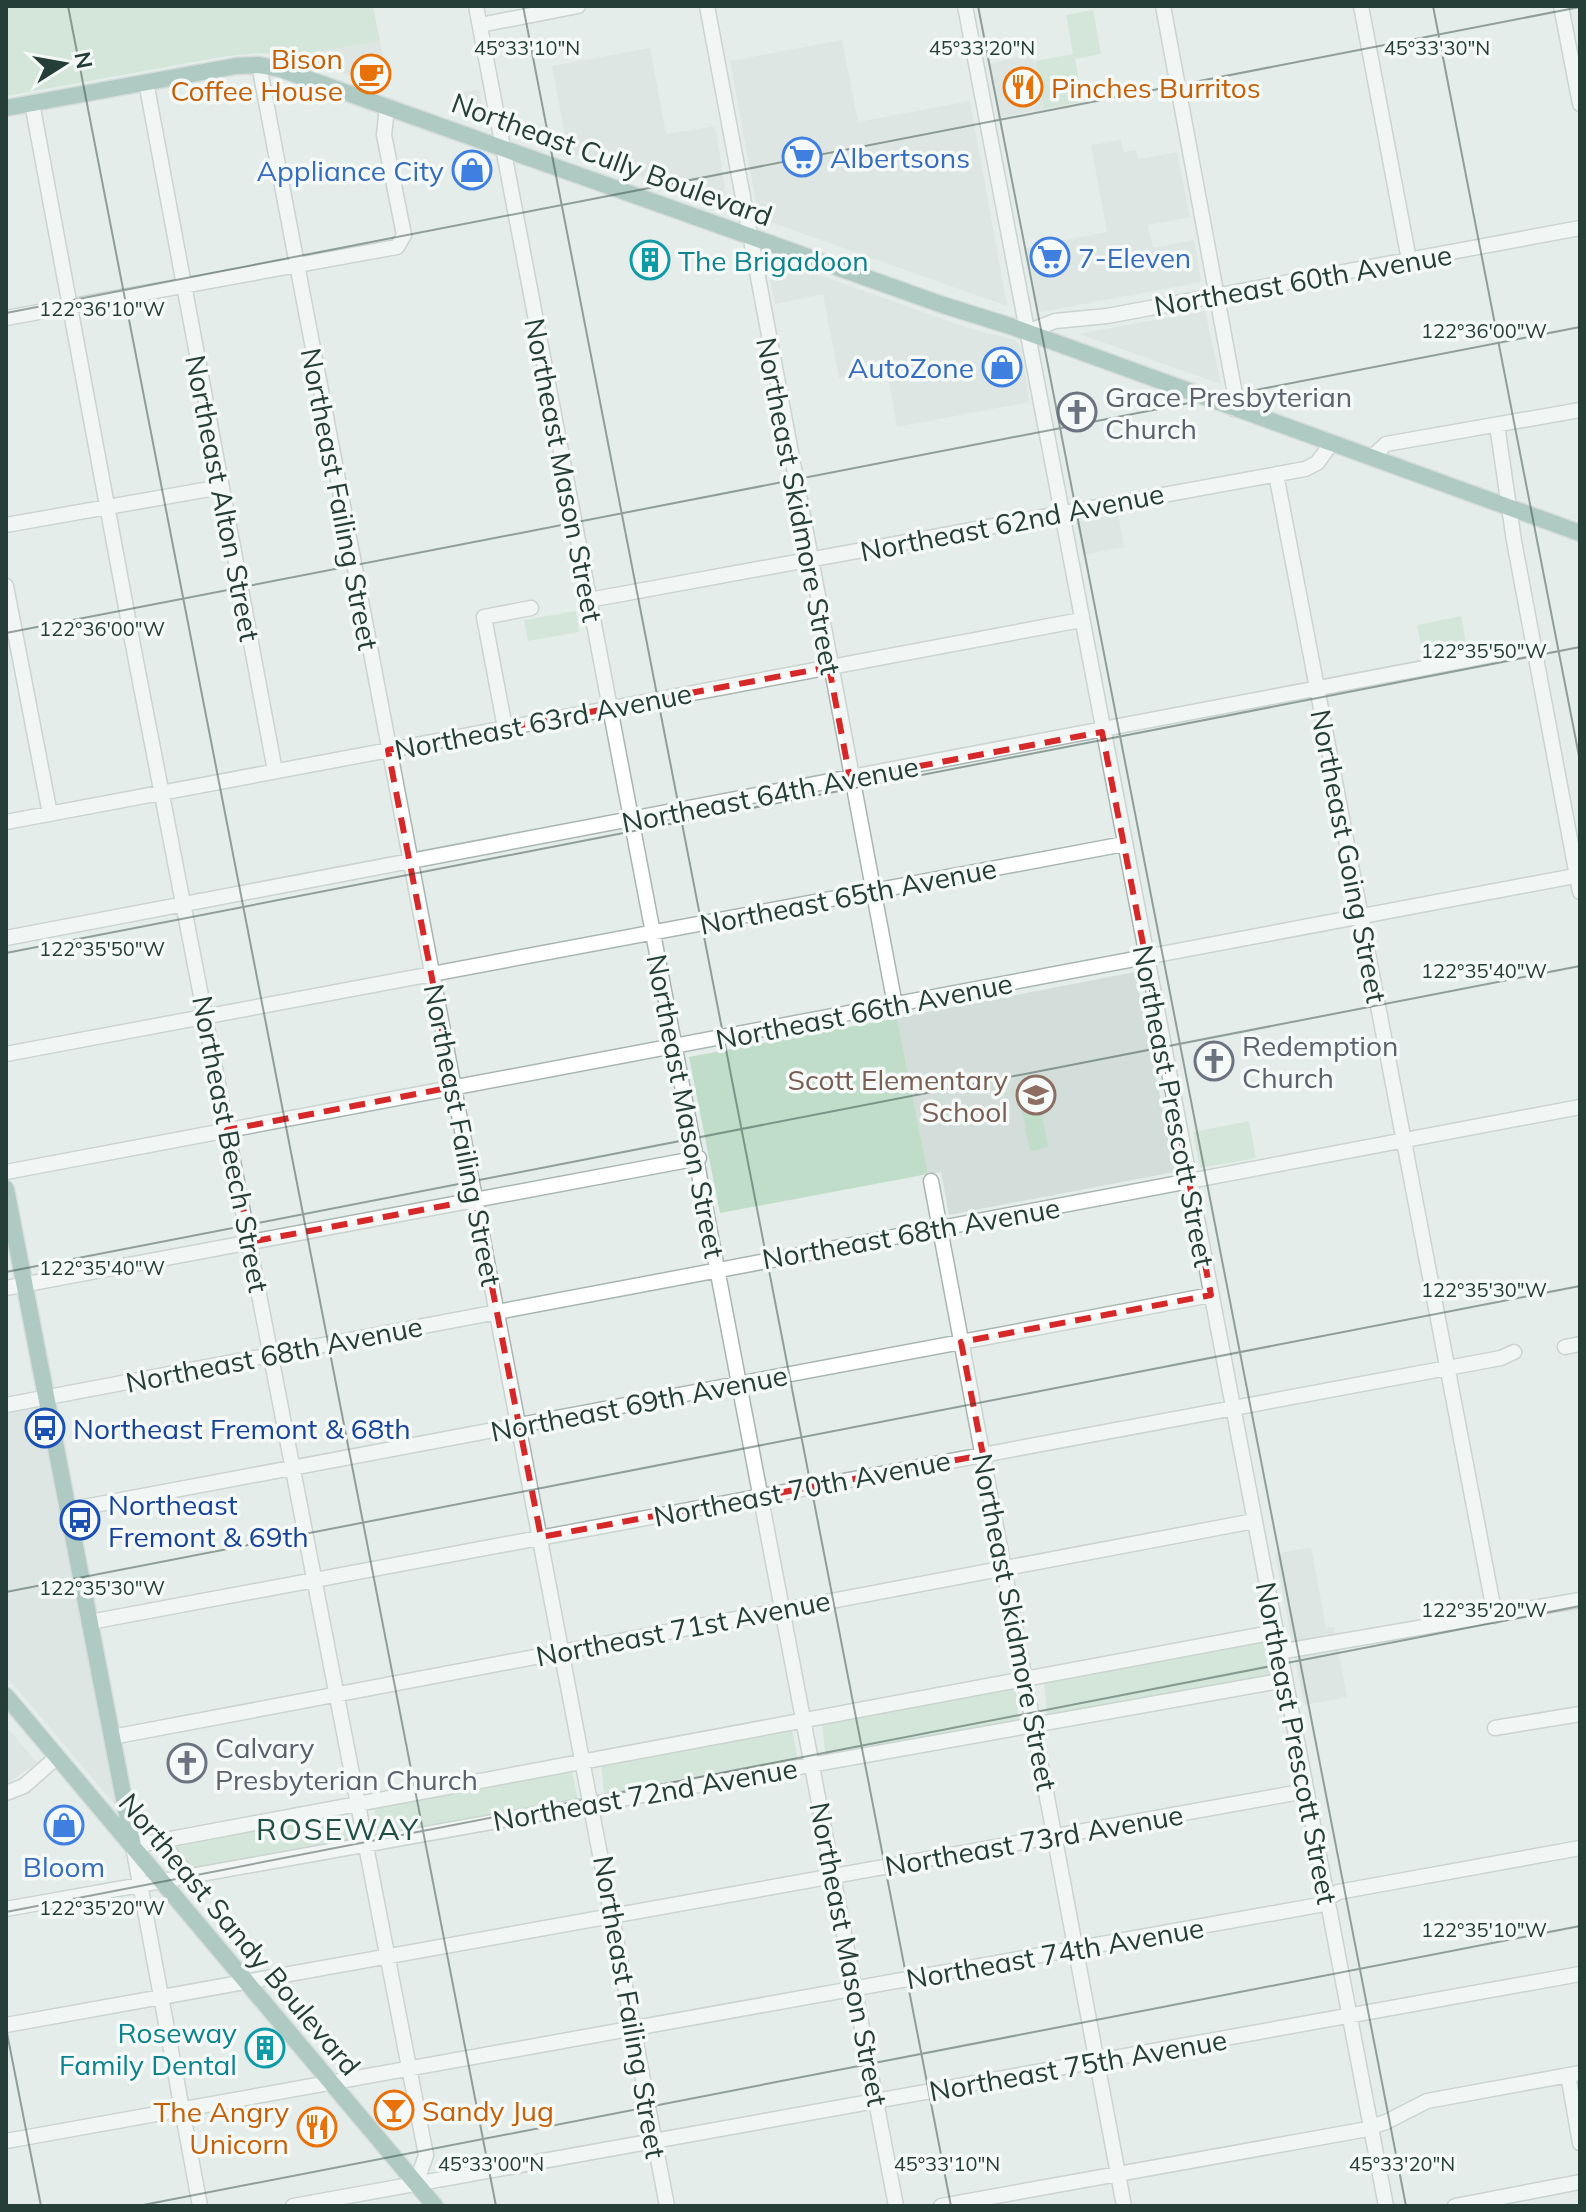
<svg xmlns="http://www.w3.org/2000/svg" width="1586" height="2212" font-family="Mulish,sans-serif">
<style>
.built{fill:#d3ddd9}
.green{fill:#bfddc8}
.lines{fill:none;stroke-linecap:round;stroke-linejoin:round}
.minor-casing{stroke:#a8b5b1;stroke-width:17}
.major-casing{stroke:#c2c9c7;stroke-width:19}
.minor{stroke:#fff;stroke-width:14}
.major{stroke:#6c9f94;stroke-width:16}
.marked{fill:none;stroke:#d62828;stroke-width:6;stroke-dasharray:16 10;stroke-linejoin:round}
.ticks{fill:none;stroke:#253e38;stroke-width:2;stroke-opacity:0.45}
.labels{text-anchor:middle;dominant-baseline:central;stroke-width:7;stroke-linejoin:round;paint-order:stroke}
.food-label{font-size:28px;fill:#c56008;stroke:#f5faf8;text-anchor:end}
.shop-label{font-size:28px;fill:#366cbe;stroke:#f5faf8;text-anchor:start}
.street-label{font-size:28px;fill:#253e38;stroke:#f5faf8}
.culture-label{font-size:28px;fill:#0d838f;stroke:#f5faf8;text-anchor:start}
.worship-label{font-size:28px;fill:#5b616d;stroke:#f5faf8;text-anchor:start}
.education-label{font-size:28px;fill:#785e54;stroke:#f5faf8;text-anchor:end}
.transit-label{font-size:28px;fill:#164399;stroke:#f5faf8;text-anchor:start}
.neighbourhood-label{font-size:30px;letter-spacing:2px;fill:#224f45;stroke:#f5faf8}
.ticks-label{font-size:20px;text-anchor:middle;fill:#253e38;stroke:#f5faf8;stroke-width:7;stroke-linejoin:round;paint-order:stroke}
</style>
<rect width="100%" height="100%" fill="#e5edea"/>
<path class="built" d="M842 40 858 122 970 101 1007 306 759 218 730 61Z
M380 41 389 87 288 57Z
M650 48 666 134 715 126 728 206 568 152 552 66Z
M1033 55 1044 109 1000 118 990 63Z
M479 89 484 115 480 120 461 113 458 93Z
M1121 140 1124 152 1136 150 1138 159 1177 152 1190 217 1148 225 1153 248 1194 240 1201 282 1041 312 1036 305 1025 248 1107 232 1091 145Z
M770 261H780L968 328 1015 340 1021 349 1029 402 897 427 887 369 839 378 823 294 775 304 767 264Z
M1205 311 1221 384 1079 334 1203 311Z
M1118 514 1124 547 1083 555 1076 522Z
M1135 972 1175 1172 949 1215 941 1172 928 1174 897 1018Z
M34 1406 42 1411 117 1807 6 1676V1413Z
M1311 1547 1326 1628 1334 1627 1347 1697 1304 1705 1275 1554Z
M6 1726 37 1763 6 1784Z"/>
<path class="green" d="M6 6H373L380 41 288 57 261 53 227 56 6 96Z
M1093 10 1101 54 1075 59 1083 102 1044 109 1035 61 1073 54 1066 15Z
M576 611 579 632 528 641 524 620Z
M1461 616 1467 648 1423 656 1417 625Z
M897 1018 928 1174 720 1213 689 1057Z
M1040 1106 1048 1147 1030 1151 1022 1110Z
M1249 1121 1256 1158 1200 1168 1193 1132Z
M1263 1639 1271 1679 1050 1717 1047 1714 1044 1681Z
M1012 1687 1016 1693 1019 1721 827 1756 825 1752 822 1723Z
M792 1729 798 1761 606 1796 604 1793 601 1764Z
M572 1770 578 1800 379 1837 378 1834 374 1807Z
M343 1814 348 1818 351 1841 189 1870 173 1849 177 1845Z"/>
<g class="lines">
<defs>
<path id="minor" d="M476 6 896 2206
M707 6 895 1005
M965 6 1386 2206
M1163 6 1235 394 1234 409
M1361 6 1409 260
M1561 6 1580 104
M480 25 578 6
M259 65 667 2206
M146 82 275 771
M32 103 136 661 426 2155 416 2184
M6 318 397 247 404 235 384 135 387 107
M1027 332 1055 321 1107 316 1580 228
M1497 425 1514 541 1580 892
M1371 458 1386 444 1580 410
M1276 474 1495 1616
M6 525 221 487
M6 586 50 814
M589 600 1305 469 1317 463 1331 444
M505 728 484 617 531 608
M6 822 1081 620
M6 938 1534 647
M6 1054 1124 844
M6 1172 1580 875
M931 1181 1124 2206
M6 1288 699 1158
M1565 1347 1580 1344
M6 1405 1580 1107
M68 1510 1211 1295
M90 1622 1501 1358 1514 1352
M1279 1652 1580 1600
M1495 1728 1580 1714
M112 1737 1254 1521
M6 1793 24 1786 57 1757
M166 1842V1848L189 1876
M6 1909 1285 1680
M6 2025 1306 1791
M1568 2075 1580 2143
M6 2141 1319 1905 1338 1892 1580 1848
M200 2206 133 1846 1275 1632
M293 2206 1580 1974
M941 2206 1362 2130 1386 2122 1427 2101 1580 2073
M1455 2206 1580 2182"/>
<path id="major" d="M6 108 236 66 259 65 280 69 943 305 1010 326 1580 533
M6 1189 133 1846
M6 1696 435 2206"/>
</defs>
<use href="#minor" class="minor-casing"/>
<use href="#major" class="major-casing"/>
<use href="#minor" class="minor"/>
<use href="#major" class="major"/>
</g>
<path d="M0 0H1586V2212H0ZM829 667 850 779 1102 732 1211 1295 961 1342 983 1455 541 1537 475 1200 250 1242 227 1130 453 1087 388 750Z" fill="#e5edea" fill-opacity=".55" fill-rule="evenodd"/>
<path class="marked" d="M829 667 850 779 1102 732 1211 1295 961 1342 983 1455 541 1537 475 1200 250 1242 227 1130 453 1087 388 750Z"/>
<path class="ticks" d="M68 6 496 2206M523 6 951 2206M978 6 1406 2206M1433 6 1580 761M6 313 1580 7M6 633 1580 327M6 953 1580 647M6 1272 1580 966M6 1592 1580 1286M6 1912 1580 1606M6 2028 41 2206M138 2206 1580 1926"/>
<defs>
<symbol id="cafe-ring" viewBox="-11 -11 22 22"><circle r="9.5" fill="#f5faf8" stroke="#e8710a" stroke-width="1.5"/><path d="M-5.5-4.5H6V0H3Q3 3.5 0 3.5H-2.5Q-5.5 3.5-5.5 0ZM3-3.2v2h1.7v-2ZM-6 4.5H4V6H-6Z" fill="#e8710a"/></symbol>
<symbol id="restaurant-ring" viewBox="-11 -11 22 22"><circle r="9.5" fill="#f5faf8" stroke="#e8710a" stroke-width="1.5"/><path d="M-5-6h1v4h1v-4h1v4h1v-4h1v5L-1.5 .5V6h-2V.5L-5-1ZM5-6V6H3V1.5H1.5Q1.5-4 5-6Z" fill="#e8710a"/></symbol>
<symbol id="supermarket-ring" viewBox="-11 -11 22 22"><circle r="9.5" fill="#f5faf8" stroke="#3f7fe0" stroke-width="1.5"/><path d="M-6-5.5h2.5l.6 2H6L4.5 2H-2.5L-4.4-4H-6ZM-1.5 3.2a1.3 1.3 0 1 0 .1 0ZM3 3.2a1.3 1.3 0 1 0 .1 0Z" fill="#3f7fe0"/></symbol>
<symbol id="shop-ring" viewBox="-11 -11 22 22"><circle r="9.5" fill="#f5faf8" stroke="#3f7fe0" stroke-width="1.5"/><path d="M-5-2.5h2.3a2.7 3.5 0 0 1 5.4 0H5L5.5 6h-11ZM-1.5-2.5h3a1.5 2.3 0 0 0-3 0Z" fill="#3f7fe0"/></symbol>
<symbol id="building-ring" viewBox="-11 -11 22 22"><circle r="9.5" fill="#f5faf8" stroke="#0f9aa8" stroke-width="1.5"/><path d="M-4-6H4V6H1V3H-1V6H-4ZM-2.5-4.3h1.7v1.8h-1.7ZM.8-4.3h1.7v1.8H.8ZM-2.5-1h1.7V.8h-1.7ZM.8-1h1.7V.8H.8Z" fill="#0f9aa8"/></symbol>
<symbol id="church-ring" viewBox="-11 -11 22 22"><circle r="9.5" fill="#f5faf8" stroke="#6b7280" stroke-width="1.5"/><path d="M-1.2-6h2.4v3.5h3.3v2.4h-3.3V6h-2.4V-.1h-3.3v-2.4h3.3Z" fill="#6b7280"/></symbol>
<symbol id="school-ring" viewBox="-11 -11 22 22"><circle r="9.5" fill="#f5faf8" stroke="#8d6e63" stroke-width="1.5"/><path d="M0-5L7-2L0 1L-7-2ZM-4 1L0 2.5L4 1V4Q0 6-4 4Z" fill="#8d6e63"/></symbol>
<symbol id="bus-ring" viewBox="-11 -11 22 22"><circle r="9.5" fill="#f5faf8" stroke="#1a4fb4" stroke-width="1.5"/><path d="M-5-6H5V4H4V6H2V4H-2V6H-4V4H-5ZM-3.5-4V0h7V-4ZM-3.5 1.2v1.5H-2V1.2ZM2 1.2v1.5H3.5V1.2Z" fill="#1a4fb4"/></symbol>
<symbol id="bar-ring" viewBox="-11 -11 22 22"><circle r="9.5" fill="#f5faf8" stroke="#e8710a" stroke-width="1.5"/><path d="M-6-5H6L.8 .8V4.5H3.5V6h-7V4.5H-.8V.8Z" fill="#e8710a"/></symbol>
</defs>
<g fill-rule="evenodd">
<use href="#cafe-ring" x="349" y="52" width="44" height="44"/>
<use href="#restaurant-ring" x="1001" y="65" width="44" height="44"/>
<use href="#supermarket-ring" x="780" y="135" width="44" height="44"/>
<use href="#shop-ring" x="450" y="148" width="44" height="44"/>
<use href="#supermarket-ring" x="1028" y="235" width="44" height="44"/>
<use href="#building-ring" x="628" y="238" width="44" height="44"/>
<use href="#shop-ring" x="980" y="345" width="44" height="44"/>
<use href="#church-ring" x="1055" y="390" width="44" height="44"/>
<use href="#church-ring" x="1192" y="1039" width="44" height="44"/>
<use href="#school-ring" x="1014" y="1073" width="44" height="44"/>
<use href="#bus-ring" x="23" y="1406" width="44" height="44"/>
<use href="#bus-ring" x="58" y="1498" width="44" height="44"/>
<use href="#church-ring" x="165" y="1741" width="44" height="44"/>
<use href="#shop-ring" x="42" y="1803" width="44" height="44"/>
<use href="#building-ring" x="243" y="2026" width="44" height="44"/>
<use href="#bar-ring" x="372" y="2088" width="44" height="44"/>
<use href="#restaurant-ring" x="295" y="2105" width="44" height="44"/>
</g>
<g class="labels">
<g class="food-label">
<text x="343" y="58">Bison<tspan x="343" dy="32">Coffee House</tspan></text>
<text x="1051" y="87" text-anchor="start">Pinches Burritos</text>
<text x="422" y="2110" text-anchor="start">Sandy Jug</text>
<text x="289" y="2111">The Angry<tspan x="289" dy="32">Unicorn</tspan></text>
</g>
<g class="shop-label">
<text x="830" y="157">Albertsons</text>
<text x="444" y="170" text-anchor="end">Appliance City</text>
<text x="1078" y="257">7-Eleven</text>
<text x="974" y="367" text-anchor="end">AutoZone</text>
<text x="64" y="1866" text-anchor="middle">Bloom</text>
</g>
<g class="street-label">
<text transform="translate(612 159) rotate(20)">Northeast Cully Boulevard</text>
<text transform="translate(1303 280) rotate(-10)">Northeast 60th Avenue</text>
<text transform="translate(564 470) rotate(79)">Northeast Mason Street</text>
<text transform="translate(223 498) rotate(79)">Northeast Alton Street</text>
<text transform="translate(340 499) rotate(79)">Northeast Failing Street</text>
<text transform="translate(799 506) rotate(79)">Northeast Skidmore Street</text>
<text transform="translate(1012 522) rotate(-11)">Northeast 62nd Avenue</text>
<text transform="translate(543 721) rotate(-11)">Northeast 63rd Avenue</text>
<text transform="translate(770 794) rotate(-11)">Northeast 64th Avenue</text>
<text transform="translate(1349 856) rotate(79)">Northeast Going Street</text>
<text transform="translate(848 896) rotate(-11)">Northeast 65th Avenue</text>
<text transform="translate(864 1011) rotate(-11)">Northeast 66th Avenue</text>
<text transform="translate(686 1106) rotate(79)">Northeast Mason Street</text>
<text transform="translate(1174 1106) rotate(79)">Northeast Prescott Street</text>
<text transform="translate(463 1135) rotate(79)">Northeast Failing Street</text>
<text transform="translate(231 1144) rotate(79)">Northeast Beech Street</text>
<text transform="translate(911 1233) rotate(-10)">Northeast 68th Avenue</text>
<text transform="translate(274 1354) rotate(-11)">Northeast 68th Avenue</text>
<text transform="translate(639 1403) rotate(-11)">Northeast 69th Avenue</text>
<text transform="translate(802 1488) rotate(-11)">Northeast 70th Avenue</text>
<text transform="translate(1015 1622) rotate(79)">Northeast Skidmore Street</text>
<text transform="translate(683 1628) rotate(-11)">Northeast 71st Avenue</text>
<text transform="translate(1297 1743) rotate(79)">Northeast Prescott Street</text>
<text transform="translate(645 1794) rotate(-10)">Northeast 72nd Avenue</text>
<text transform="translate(1034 1840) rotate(-10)">Northeast 73rd Avenue</text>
<text transform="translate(240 1934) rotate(50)">Northeast Sandy Boulevard</text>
<text transform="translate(1055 1953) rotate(-10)">Northeast 74th Avenue</text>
<text transform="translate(849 1954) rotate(79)">Northeast Mason Street</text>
<text transform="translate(630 2007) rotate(80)">Northeast Failing Street</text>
<text transform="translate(1078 2065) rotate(-10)">Northeast 75th Avenue</text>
</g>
<g class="culture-label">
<text x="678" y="260">The Brigadoon</text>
<text x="237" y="2032" text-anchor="end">Roseway<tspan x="237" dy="32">Family Dental</tspan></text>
</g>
<g class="worship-label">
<text x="1105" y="396">Grace Presbyterian<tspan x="1105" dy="32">Church</tspan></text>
<text x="1242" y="1045">Redemption<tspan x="1242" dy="32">Church</tspan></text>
<text x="215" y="1747">Calvary<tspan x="215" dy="32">Presbyterian Church</tspan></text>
</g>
<g class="education-label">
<text x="1008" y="1079">Scott Elementary<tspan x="1008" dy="32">School</tspan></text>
</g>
<g class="transit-label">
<text x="73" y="1428">Northeast Fremont &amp; 68th</text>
<text x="108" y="1504">Northeast<tspan x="108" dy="32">Fremont &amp; 69th</tspan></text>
</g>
<g class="neighbourhood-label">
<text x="338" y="1829">ROSEWAY</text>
</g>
</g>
<g class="ticks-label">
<text x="527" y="55">45°33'10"N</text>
<text x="982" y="55">45°33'20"N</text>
<text x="1437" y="55">45°33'30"N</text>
<text x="102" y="316">122°36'10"W</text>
<text x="1484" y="338">122°36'00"W</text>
<text x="102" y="636">122°36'00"W</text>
<text x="1484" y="658">122°35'50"W</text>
<text x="102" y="956">122°35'50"W</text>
<text x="1484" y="978">122°35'40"W</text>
<text x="102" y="1275">122°35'40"W</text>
<text x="1484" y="1297">122°35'30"W</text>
<text x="102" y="1595">122°35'30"W</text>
<text x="1484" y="1617">122°35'20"W</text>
<text x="102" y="1915">122°35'20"W</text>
<text x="1484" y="1937">122°35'10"W</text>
<text x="491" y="2171">45°33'00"N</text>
<text x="947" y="2171">45°33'10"N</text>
<text x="1402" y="2171">45°33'20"N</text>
</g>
<rect width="1586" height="2212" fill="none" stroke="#253e38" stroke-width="16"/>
<g transform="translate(64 64) rotate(79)" stroke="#f5faf8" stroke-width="6" paint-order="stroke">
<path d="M0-6L14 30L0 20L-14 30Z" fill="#253e38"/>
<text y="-12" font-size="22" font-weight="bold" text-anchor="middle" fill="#253e38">N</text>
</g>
</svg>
